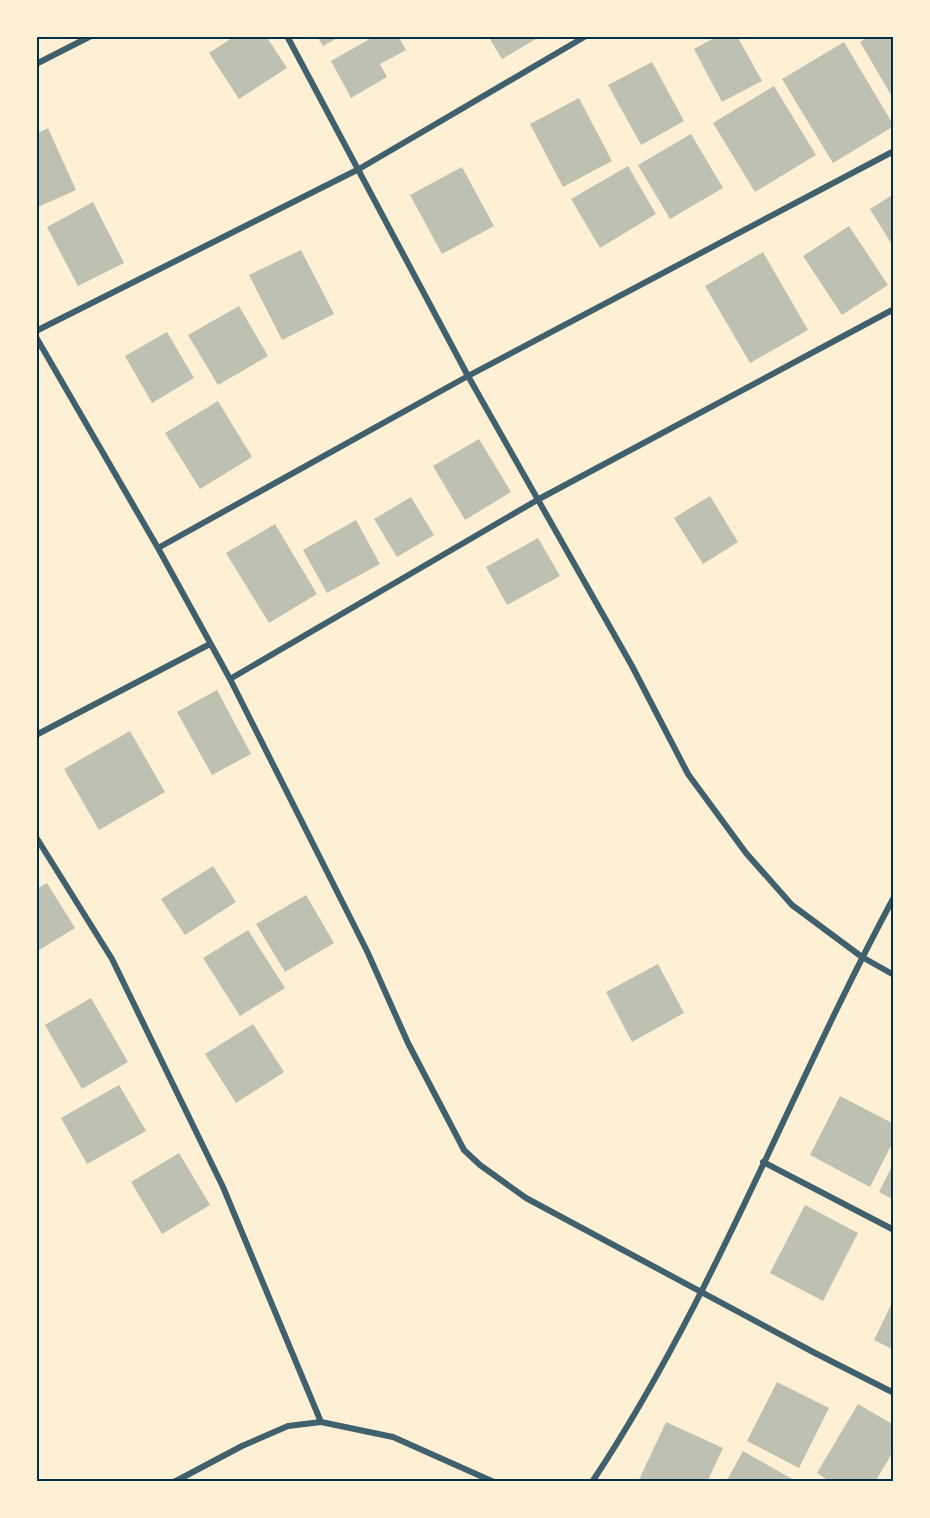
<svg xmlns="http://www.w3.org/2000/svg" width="930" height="1518" font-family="'Varela Round',sans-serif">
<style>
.building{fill:#bec0b2}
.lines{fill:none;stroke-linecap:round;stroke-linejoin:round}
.minor{stroke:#3f606c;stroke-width:6}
.neatline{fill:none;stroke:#003049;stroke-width:2}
</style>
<rect width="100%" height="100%" fill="#fdf0d5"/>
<path class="building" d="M235 36H266L287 68 239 99 209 53Z
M317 36H341L323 46Z
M375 36H398L406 50 380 64 387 77 351 98 331 61Z
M488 36H541L502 59Z
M718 36H737L762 81 722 102 694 49Z
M870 36H894V93L891 95 860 42Z
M844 42 894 126 833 163 782 79Z
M652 62 684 121 641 145 608 85Z
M774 86 816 155 755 192 713 123Z
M579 98 612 161 563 187 530 124Z
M48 128 76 190 36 208V134Z
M691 134 723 188 670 219 638 165Z
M628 166 656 214 600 248 571 199Z
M462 167 494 226 442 254 410 195Z
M894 194V248L870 209Z
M93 202 124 263 78 286 47 227Z
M849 226 888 285 842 315 803 256Z
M301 250 334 314 282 340 249 275Z
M763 252 808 330 750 363 705 286Z
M239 306 268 356 218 385 188 335Z
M167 332 194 378 152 403 125 356Z
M218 401 252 457 200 489 165 433Z
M479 439 511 492 465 520 433 466Z
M710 496 738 542 703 564 674 518Z
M411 497 434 535 397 557 374 519Z
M356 520 380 564 327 593 303 550Z
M275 524 317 594 269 623 226 553Z
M538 538 560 576 507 605 486 567Z
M217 690 251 754 212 775 177 712Z
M130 731 165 792 99 830 64 769Z
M213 866 236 902 185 935 161 899Z
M47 883 75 928 36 952V889Z
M306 895 334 943 285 972 256 924Z
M248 930 285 988 240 1016 203 958Z
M658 964 684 1013 632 1042 606 992Z
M91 998 128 1062 82 1089 45 1025Z
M253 1024 284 1072 236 1103 205 1054Z
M119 1085 146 1131 87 1164 61 1118Z
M840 1096 894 1124V1140L870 1187 810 1155Z
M179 1153 210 1205 162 1234 131 1182Z
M894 1162V1200L879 1192Z
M805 1205 858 1233 823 1301 770 1273Z
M894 1299V1350L874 1340Z
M777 1382 829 1408 799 1468 747 1441Z
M858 1404 894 1425V1450L875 1482H831L817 1473Z
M666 1422 723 1448 707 1482H638Z
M743 1451 794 1480 793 1482H726Z"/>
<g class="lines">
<path class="minor" d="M287 36 468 376 632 666 688 774 746 853 792 905 862 957 894 975
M36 64 91 36
M36 331 359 169 586 36
M36 337 158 548 230 679 367 951 408 1043 464 1150 480 1165 526 1198 815 1353 894 1393
M158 548 468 376 894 151
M230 679 539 499 894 309
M36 735 210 644
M36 837 112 959 223 1187 321 1422
M763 1162 894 1230
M174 1482 242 1446 288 1426 321 1422 393 1437 494 1482
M592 1482C714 1298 790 1090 894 897"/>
</g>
<rect width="930" height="1518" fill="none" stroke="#fdf0d5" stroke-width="75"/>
<rect x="38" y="38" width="854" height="1442" class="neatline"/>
</svg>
